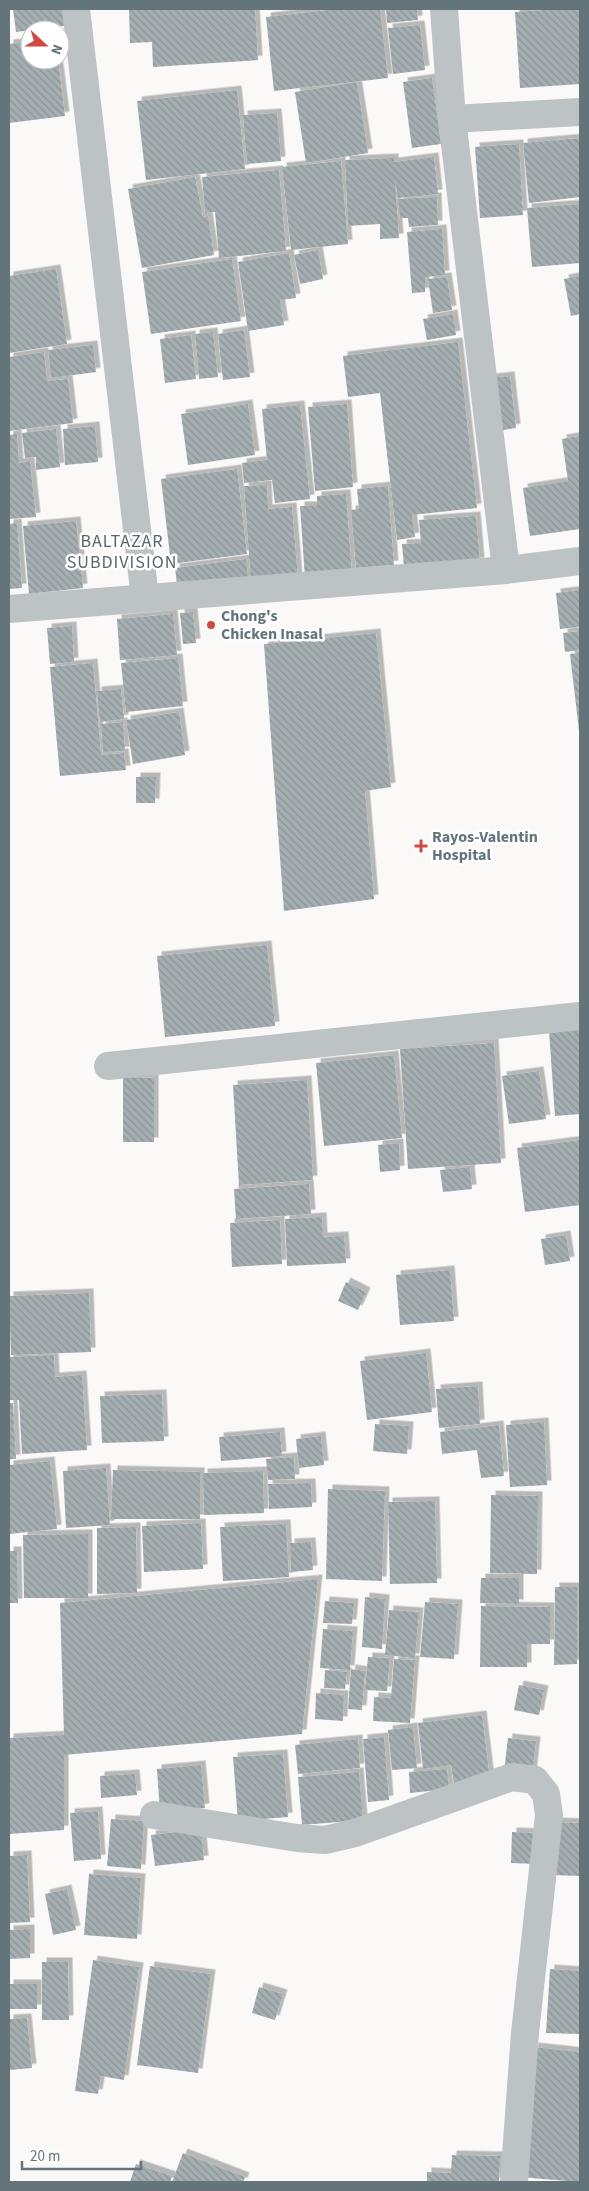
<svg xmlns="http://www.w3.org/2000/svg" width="589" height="2191" font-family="'Source Sans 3',sans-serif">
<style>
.building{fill:url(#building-back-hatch);filter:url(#shadow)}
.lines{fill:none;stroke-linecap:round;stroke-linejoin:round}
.street{stroke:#bdc3c5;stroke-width:28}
.poi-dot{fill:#d14941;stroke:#fff;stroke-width:2}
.labels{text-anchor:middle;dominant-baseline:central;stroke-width:5;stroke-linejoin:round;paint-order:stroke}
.poi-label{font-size:16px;font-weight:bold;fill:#63747a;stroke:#fff;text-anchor:start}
.neighbourhood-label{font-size:18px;letter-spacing:1px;fill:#59676b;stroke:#fff}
</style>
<defs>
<pattern id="building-back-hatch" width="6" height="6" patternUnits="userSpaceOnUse" patternTransform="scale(1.25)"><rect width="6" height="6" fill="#a5afb2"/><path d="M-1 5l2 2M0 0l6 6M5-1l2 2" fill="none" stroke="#8a9396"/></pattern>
<filter id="shadow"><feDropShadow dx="4.5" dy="-4.5" stdDeviation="0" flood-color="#0004"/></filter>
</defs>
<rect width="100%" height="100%" fill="#faf9f8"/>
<path class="building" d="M13 9H68L70 25 16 32Z
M147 9H255L258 60 153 67 152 42 130 43 129 10Z
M337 9H380L388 78 274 91 266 17Z
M386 9H417L418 20 387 23Z
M562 9H580V84L520 88 515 12Z
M420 25 425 70 393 74 388 28Z
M30 42V60H58L65 116 9 123V44Z
M432 78 441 144 412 148 403 82Z
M357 82 368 153 306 163 295 92Z
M237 90 245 169 146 180 137 101Z
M277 113 281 161 247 164 243 115Z
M580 138V197L529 203 523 143Z
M519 144 523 215 480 218 475 147Z
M434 157 438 194 398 198 395 181 399 238 380 239V224L348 226 345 160 394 158V162Z
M341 161 348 244 291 250 282 167Z
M279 170 286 251 219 258 215 212 205 213 202 177Z
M195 177 203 217 208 216 214 255 142 268 128 189Z
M437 197 438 225 409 227 408 218H400L398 199Z
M580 204V263L532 267 527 208Z
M442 229 445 275 425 277V292L412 293 407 232Z
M318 250 323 279 300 284 294 255Z
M289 253 296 298 280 300 284 325 248 331 238 262Z
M232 259 241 321 151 334 142 272Z
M56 269 67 344 9 353V276Z
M580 276V314L571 316 564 279Z
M447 277 452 310 433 313 428 279Z
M453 314 456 335 427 340 423 319Z
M244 330 250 377 223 380 218 334Z
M213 332 218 377 199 379 195 334Z
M191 335 196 379 165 383 160 339Z
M458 342 477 508 412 515 415 537 397 540 380 393 348 397 343 356Z
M93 345 96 372 51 378 48 350Z
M44 352 47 381 68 379 73 423 9 431V357Z
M510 376 516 428 496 431 490 378Z
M248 404 255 455 188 465 181 414Z
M347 404 353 487 315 491 308 407Z
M300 405 310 499 275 503 272 480 244 483 242 463 267 460 262 409Z
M95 426 98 462 65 465 63 429Z
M56 429 60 467 36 470V457L25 458 22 433Z
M17 434 19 463 30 461 36 517 9 519V435Z
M580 436V529L530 536 523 488 568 481 562 439Z
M237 469 247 554 171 564 161 479Z
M267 485 268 509 292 507 298 579 251 583 244 486Z
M388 486 394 565 356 568 351 510 359 509 357 489Z
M346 494 352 575 305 578 300 506H317V496Z
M476 516 480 562 404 567 402 544 421 543 419 520Z
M76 521 83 588 29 594 23 526Z
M17 523 22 588 9 589V524Z
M246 559 249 584 178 593 175 568Z
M580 590V627L560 629 556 593Z
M193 612 196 643 183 644 180 613Z
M173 614 177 655 120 660 117 619Z
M72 626 74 662 50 664 47 628Z
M580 631V650L565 652 563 633Z
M376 633 391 787 365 791 374 899 284 911 264 644Z
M580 653V731H579L570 654Z
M178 658 183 706 126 712 121 663Z
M93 663 101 755 124 753 126 770 60 776 50 667Z
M121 689 124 719 100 722 97 691Z
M179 712 185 755 133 764 126 720Z
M123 722 125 751 103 752 101 724Z
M136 777H156L155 803H136Z
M267 945 275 1026 165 1037 157 956Z
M580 1029V1114L555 1116 549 1031Z
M494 1043 501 1163 408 1169 400 1049Z
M394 1055 402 1138 324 1146 316 1063Z
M539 1071 546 1119 509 1124 502 1076Z
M123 1077 154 1078V1142H123Z
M307 1080 313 1180 239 1185 233 1085Z
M580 1140V1188H579L580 1205 525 1212 517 1148Z
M399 1143 400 1170 380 1172 378 1145Z
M470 1167 472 1189 443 1192 440 1170Z
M309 1184 311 1214 236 1219 234 1189Z
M322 1217 323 1237 344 1236 346 1263 287 1266 285 1219Z
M280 1220 282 1264 232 1267 230 1223Z
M566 1235 570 1261 545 1265 541 1239Z
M450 1270 454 1321 400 1325 396 1275Z
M346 1282 366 1292 358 1310 338 1301Z
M89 1293 91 1352 11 1355 9 1296Z
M426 1353 432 1412 367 1420 360 1361Z
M54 1355 55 1377 82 1375 87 1450 22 1454 19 1400H9V1357Z
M478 1386 480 1424 439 1428 436 1389Z
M162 1394 164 1441 102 1443 100 1396Z
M9 1403H13L16 1459H9Z
M544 1422 547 1485 510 1487 506 1425Z
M375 1424 409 1426 407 1454 373 1451Z
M499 1425 504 1476 481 1478 477 1450 442 1454 440 1432Z
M280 1432 282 1456 221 1461 219 1437Z
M321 1436 324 1465 299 1468 296 1439Z
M294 1457 295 1479 268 1480 266 1459Z
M50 1461 57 1529 9 1534V1465Z
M106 1468 110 1525 66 1528 63 1471Z
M113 1470 200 1472V1519H111Z
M263 1471 264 1513 204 1515 203 1473Z
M311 1483 312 1507 269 1509 268 1484Z
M328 1489 385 1491 382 1581 326 1579Z
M491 1495 538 1496 537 1574 490 1573Z
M435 1501 437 1583 390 1584 388 1502Z
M201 1523 203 1569 144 1572 142 1526Z
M286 1524 289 1577 223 1581 220 1527Z
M136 1527 137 1593 97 1594V1528Z
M88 1534V1598H24L23 1535Z
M311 1542 313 1570 291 1572 290 1543Z
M9 1551H17L18 1603H9Z
M481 1578H519V1604L480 1603Z
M318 1579 302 1734 64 1755V1830L9 1834V1738L64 1735 60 1603Z
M555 1587H577V1664L554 1665Z
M365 1597 385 1599 382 1649 362 1647Z
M325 1601 354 1603 352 1624 323 1623Z
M425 1602 458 1604 454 1659 420 1657Z
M481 1606 550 1607V1644H527V1667H480Z
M389 1610 419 1612 415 1658 385 1655Z
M323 1629 353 1631 350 1670 320 1668Z
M368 1657 390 1658 387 1691 365 1690Z
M394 1659 415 1660 410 1723 373 1721 374 1697 391 1698Z
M351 1669 365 1671 362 1710 348 1709Z
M325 1670 347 1672 345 1689 324 1688Z
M519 1685 544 1690 539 1715 514 1710Z
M316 1693 344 1695 343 1721 315 1719Z
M482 1715 490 1780 454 1784 451 1765 423 1769 418 1723Z
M413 1727 417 1768 392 1770 388 1730Z
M384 1737 389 1800 368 1802 363 1739Z
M508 1738 536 1741 532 1776 504 1772Z
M358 1739 360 1768 298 1774 295 1745Z
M283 1754 288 1817 238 1821 233 1757Z
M201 1765 205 1808 160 1812 157 1769Z
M447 1769 449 1789 410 1793 409 1772Z
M359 1772 363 1820 302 1825 298 1777Z
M135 1774 137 1795 101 1798 100 1776Z
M98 1811 101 1859 74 1861 70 1813Z
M111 1819 144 1821 141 1869 107 1866Z
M554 1822 580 1823V1876L552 1875Z
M201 1829 204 1860 155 1866 151 1835Z
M512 1832 538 1833 536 1864 511 1863Z
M27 1855 30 1922 9 1923V1856Z
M89 1874 141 1878 137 1939 84 1935Z
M67 1889 76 1930 53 1935 45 1894Z
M30 1929V1958L9 1959V1930Z
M93 1960 139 1967 124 2080 101 2076 98 2094 75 2091Z
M42 1962H68L69 2020H42Z
M150 1966 211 1974 198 2073 137 2065Z
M550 1969 580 1971V2034L546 2033Z
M9 1984H37V2009H9Z
M259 1987 283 1994 275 2020 252 2013Z
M27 2018 32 2068 9 2070V2019Z
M534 2047 580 2052V2182L519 2177Z
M183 2153 245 2177 243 2182H172Z
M452 2155 500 2156 499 2182H427V2172L451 2173Z
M136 2164 172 2176 170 2182H130Z"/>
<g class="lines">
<path class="street" d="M76 9 145 598
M444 9 452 119 506 570
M452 119 580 112
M9 609 506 570 580 561
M108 1066 580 1016
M154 1815 297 1838 325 1840 355 1833 512 1777 535 1780 546 1794 549 1815 525 2033 514 2182"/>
</g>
<g class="poi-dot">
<circle cx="211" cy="625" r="5"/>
<path d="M418.5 838.5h5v5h5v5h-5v5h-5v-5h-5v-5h5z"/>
</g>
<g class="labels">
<g class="poi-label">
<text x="221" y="616">Chong's<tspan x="221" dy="18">Chicken Inasal</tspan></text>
<text x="432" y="837">Rayos-Valentin<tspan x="432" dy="18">Hospital</tspan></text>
</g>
<g class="neighbourhood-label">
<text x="122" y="541">BALTAZAR<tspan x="122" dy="21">SUBDIVISION</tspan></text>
</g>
</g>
<rect width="589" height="2191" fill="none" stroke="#63747a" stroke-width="20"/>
<g transform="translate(45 45) rotate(111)"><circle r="24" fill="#ffffff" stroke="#c1c7ca"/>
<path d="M0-4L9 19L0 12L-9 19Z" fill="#d14941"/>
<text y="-8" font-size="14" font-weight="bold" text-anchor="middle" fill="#63747a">N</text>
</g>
<path d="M22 2161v8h119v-8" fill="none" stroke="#63747a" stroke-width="2.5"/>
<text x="30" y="2161" font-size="15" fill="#63747a" stroke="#ffffff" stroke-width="4" paint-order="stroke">20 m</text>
</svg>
